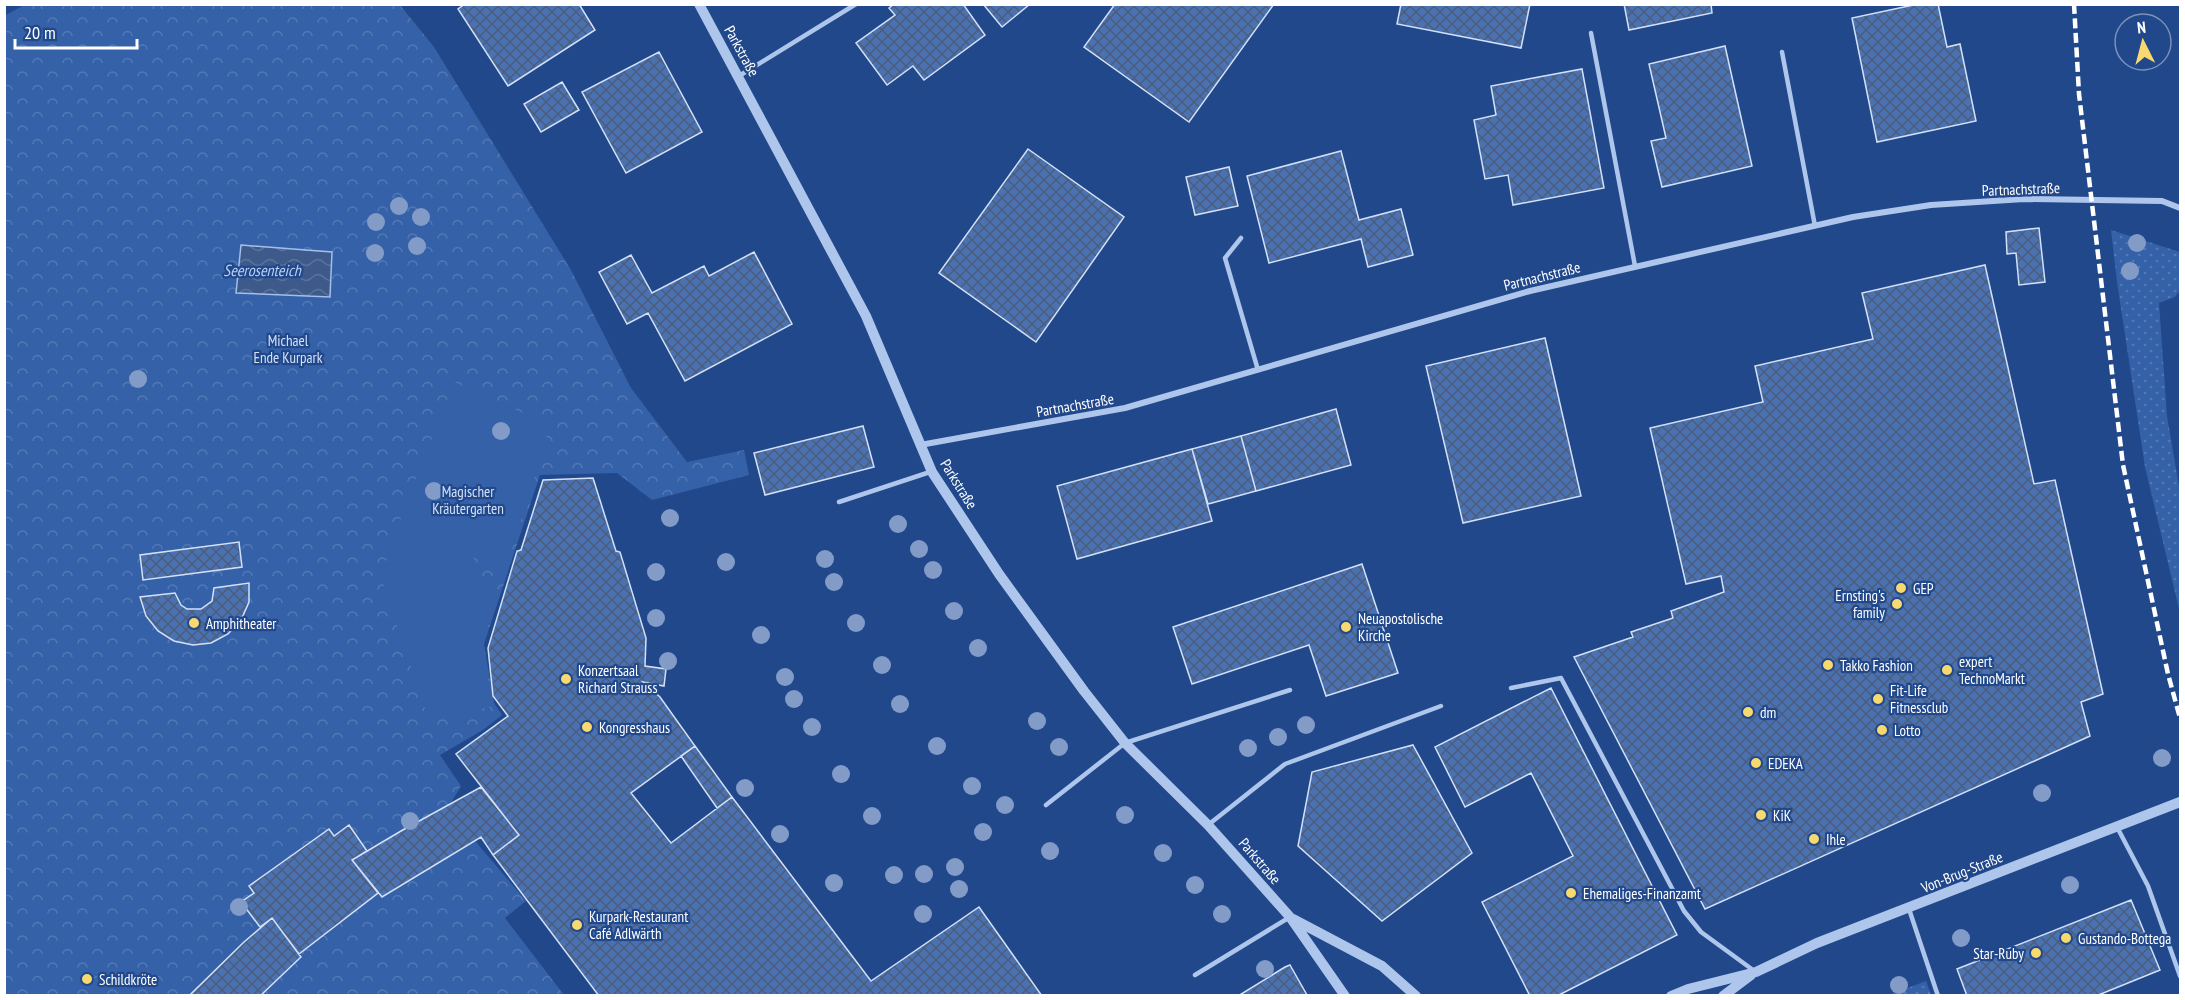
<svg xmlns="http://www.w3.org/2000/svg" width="2185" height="1000" font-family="'PT Sans Narrow',sans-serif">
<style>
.grass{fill:url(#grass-dots)}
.park{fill:url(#park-crowns)}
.garden{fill:#3561a8}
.water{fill:url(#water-waves);stroke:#a2bfec;stroke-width:1.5}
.building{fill:url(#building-cross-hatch);stroke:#d3e1f8;stroke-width:1.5}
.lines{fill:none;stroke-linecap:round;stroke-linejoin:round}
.service{stroke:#aec6eb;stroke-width:4.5}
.minor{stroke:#aec6eb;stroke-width:6}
.tertiary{stroke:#aec6eb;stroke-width:10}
.rail{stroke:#fff;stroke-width:4.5;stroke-dasharray:10 4.5;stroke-linecap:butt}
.tree{fill:#839cc7}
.poi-dot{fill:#f8d96f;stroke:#21488b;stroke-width:2}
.labels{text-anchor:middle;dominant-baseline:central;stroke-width:4.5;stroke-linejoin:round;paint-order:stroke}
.street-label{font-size:15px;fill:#fff;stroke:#21488b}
.park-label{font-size:15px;fill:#d3e1f8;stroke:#21488b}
.poi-label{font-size:15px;fill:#fff;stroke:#21488b;text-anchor:start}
.water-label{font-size:16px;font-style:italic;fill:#bad0f2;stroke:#21488b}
</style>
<defs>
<pattern id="grass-dots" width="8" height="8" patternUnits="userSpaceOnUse" patternTransform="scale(1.5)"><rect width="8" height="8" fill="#3561a8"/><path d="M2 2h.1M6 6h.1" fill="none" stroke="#5379b5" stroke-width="1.8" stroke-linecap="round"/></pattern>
<pattern id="park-crowns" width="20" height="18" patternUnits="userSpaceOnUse" patternTransform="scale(1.5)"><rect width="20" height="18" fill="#3561a8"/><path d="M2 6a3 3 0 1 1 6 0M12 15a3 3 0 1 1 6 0" fill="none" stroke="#5379b5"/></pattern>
<pattern id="water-waves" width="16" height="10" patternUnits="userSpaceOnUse" patternTransform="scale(1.5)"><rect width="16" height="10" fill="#3e5a8b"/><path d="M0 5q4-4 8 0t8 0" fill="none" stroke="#5b739c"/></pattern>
<pattern id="building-cross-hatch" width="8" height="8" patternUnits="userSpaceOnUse" patternTransform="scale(1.5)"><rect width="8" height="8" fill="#4a71b2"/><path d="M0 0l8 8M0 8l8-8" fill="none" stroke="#4b5d7a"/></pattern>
</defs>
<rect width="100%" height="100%" fill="#21488b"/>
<path class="grass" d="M2111 230 2180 252V290L2175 297 2159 303 2167 416 2180 492V613L2145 467 2117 282Z
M1926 981 1931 995H1889Z"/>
<path class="park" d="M26 4 400 5 434 47 571 270 631 388 687 462 744 450 749 475 652 500 617 473 540 475 484 644 494 703 502 715 483 730 440 755 461 786 450 804 476 842 526 901 505 918 564 995H5L4 16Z"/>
<path class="garden" d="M454 382 550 425 507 565 474 556 468 583 500 590 483 640 491 707 428 717 381 577 398 526Z"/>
<path class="water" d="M241 245 332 252 330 297 236 293Z"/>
<path class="building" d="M465 4H579L595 30 508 86 458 9Z
M894 4H963L985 35 924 80 913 66 887 85 856 43 895 15 889 8Z
M983 4H1030L1002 27Z
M1115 4H1274L1189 122 1084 47Z
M1401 4H1530L1521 48 1397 24Z
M1624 4H1711L1712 13 1629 30Z
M1918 4H1938L1947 47 1960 44 1976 121 1877 142 1852 18Z
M1725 46 1752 166 1662 187 1651 141 1666 138 1649 64Z
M659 52 702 132 626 173 582 92Z
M1582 69 1604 188 1513 205 1508 175 1485 179 1474 120 1496 115 1491 86Z
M562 82 579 110 541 132 524 104Z
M1028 149 1124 217 1036 342 939 273Z
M1341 151 1359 220 1401 209 1413 255 1368 267 1361 239 1269 263 1247 176Z
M1229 167 1238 206 1195 215 1186 177Z
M2039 228 2045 282 2019 285 2016 253 2007 254 2006 232Z
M754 252 792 324 685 381 648 313 627 324 599 272 631 255 652 293 704 266 709 276Z
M1985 265 2034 484 2055 480 2103 694 2081 702 2090 736 1705 909 1574 657 1633 637 1631 632 1673 618 1671 611 1724 592 1721 576 1686 584 1650 428 1763 402 1755 366 1873 339 1862 293Z
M1545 338 1581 496 1463 523 1426 366Z
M1336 409 1351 465 1256 491 1241 436Z
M863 426 874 467 765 495 754 453Z
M1241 436 1256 491 1208 504 1192 449Z
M1192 449 1212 521 1077 559 1057 486Z
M593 478 615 548 616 551 620 552 646 638 645 666 666 669 664 686 643 682 660 697 695 746 631 793 671 843 732 797 871 981 979 907 1042 996H599L493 855 519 835 456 754 508 716 493 696 488 648 517 551 521 550 543 480Z
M239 542 242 567 143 580 140 555Z
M1362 564 1398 673 1326 696 1309 645 1192 684 1173 627Z
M249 583V602L241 620 228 634 211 643 193 645 174 641 158 631 146 616 140 597 175 593 181 605 187 609H201L212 601 214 588Z
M1551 688 1677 935 1557 996H1530L1482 902 1573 856 1531 773 1465 807 1435 747Z
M1413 745 1472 853 1382 921 1298 846 1312 772Z
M695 746 732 797 717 808 681 756Z
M481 787 519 835 493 855 481 837 382 897 352 860 401 831Z
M349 825 367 851 352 860 378 893 299 954 272 918 260 927 241 902 254 893 249 886 284 861 329 829 334 836Z
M2131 900 2160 970 2096 996H1967L1957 969Z
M272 918 301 957 260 996H192L191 994 244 942Z
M1290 965 1307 995 1238 996 1285 967Z"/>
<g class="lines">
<path class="service" d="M1591 33 1635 266
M1782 52 1815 226
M739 76 856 4
M1241 238 1225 258 1258 370
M839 502 930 472
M1511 688 1561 678 1684 911 1701 932 1753 970
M1046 805 1125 743 1290 690
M1208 825 1285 764 1441 706
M2117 827 2148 886 2180 976
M1909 909 1938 996
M1195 975 1290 917"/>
<path class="minor" d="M920 445 1125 408 1530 291 1853 217 1931 205 2024 199 2162 201 2180 208"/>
<path class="tertiary" d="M699 4 866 316 932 472 999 574 1084 691 1125 743 1208 825 1290 917 1345 996
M1293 919 1382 966 1416 996
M1671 996 1688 989 1756 972 1817 943 2180 802
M1723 996 1751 975"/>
<path class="rail" d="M2074 4 2079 94 2123 465 2168 674 2180 718"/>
</g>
<g class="tree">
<circle cx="399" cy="206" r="9"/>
<circle cx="421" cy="217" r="9"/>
<circle cx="376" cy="222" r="9"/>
<circle cx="2137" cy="243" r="9"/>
<circle cx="417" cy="246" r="9"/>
<circle cx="375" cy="253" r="9"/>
<circle cx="2130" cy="271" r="9"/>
<circle cx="138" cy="379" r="9"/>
<circle cx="501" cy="431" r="9"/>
<circle cx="434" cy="491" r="9"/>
<circle cx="670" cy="518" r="9"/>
<circle cx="898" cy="524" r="9"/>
<circle cx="919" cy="549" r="9"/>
<circle cx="825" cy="559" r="9"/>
<circle cx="726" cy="562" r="9"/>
<circle cx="933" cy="570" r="9"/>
<circle cx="656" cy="572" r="9"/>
<circle cx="834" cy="582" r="9"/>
<circle cx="954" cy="611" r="9"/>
<circle cx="656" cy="618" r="9"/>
<circle cx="856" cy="623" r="9"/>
<circle cx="761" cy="635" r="9"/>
<circle cx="978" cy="648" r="9"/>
<circle cx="668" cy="661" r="9"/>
<circle cx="882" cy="665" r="9"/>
<circle cx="785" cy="677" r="9"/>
<circle cx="794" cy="699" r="9"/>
<circle cx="900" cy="704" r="9"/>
<circle cx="1037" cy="721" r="9"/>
<circle cx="1306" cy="725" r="9"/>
<circle cx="812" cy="727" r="9"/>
<circle cx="1278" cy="737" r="9"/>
<circle cx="937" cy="746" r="9"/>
<circle cx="1059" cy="747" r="9"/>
<circle cx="1248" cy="748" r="9"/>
<circle cx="2162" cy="758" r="9"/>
<circle cx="841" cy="774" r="9"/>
<circle cx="972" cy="786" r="9"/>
<circle cx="745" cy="788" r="9"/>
<circle cx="2042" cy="793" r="9"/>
<circle cx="1005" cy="805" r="9"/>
<circle cx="1125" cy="815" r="9"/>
<circle cx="872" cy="816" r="9"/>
<circle cx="410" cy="821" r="9"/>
<circle cx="983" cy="832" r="9"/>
<circle cx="780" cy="834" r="9"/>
<circle cx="1050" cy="851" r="9"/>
<circle cx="1163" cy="853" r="9"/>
<circle cx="955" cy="867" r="9"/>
<circle cx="924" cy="874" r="9"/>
<circle cx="894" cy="875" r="9"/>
<circle cx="834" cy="883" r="9"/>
<circle cx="1195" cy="885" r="9"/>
<circle cx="2070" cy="885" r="9"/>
<circle cx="959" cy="889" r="9"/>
<circle cx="239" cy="907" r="9"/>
<circle cx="923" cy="914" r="9"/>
<circle cx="1222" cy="914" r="9"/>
<circle cx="1961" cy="938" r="9"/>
<circle cx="1265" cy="969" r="9"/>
<circle cx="1899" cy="985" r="9"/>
</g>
<g class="poi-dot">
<circle cx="1901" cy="588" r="6"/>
<circle cx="1897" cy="604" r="6"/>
<circle cx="194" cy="623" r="6"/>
<circle cx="1346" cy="627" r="6"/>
<circle cx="1828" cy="665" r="6"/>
<circle cx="1947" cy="670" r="6"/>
<circle cx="566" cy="679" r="6"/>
<circle cx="1878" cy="699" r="6"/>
<circle cx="1748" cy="712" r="6"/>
<circle cx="587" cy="727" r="6"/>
<circle cx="1882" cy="730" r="6"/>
<circle cx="1756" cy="763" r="6"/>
<circle cx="1761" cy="815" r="6"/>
<circle cx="1814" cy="839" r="6"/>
<circle cx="1571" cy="893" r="6"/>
<circle cx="577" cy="925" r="6"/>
<circle cx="2066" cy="938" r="6"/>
<circle cx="2036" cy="953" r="6"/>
<circle cx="87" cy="979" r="6"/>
</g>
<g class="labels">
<g class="street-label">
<text transform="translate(742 51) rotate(61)">Parkstraße</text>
<text transform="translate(2021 189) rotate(-2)">Partnachstraße</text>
<text transform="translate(1542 276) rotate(-14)">Partnachstraße</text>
<text transform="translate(1075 405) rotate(-10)">Partnachstraße</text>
<text transform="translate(959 484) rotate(58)">Parkstraße</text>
<text transform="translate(1260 861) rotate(49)">Parkstraße</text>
<text transform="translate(1962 872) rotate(-22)">Von-Brug-Straße</text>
</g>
<g class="park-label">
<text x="288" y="340">Michael<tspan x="288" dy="17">Ende Kurpark</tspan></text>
<text x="468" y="491">Magischer<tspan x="468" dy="17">Kräutergarten</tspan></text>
</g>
<g class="poi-label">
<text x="1913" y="588">GEP</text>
<text x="1885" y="595" text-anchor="end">Ernsting's<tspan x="1885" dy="17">family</tspan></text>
<text x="1358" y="618">Neuapostolische<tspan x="1358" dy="17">Kirche</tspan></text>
<text x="206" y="623">Amphitheater</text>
<text x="1959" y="661">expert<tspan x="1959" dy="17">TechnoMarkt</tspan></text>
<text x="1840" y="665">Takko Fashion</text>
<text x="578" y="670">Konzertsaal<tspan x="578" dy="17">Richard Strauss</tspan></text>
<text x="1890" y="690">Fit-Life<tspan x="1890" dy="17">Fitnessclub</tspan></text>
<text x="1760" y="712">dm</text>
<text x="599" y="727">Kongresshaus</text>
<text x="1894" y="730">Lotto</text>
<text x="1768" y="763">EDEKA</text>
<text x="1773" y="815">KiK</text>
<text x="1826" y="839">Ihle</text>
<text x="1583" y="893">Ehemaliges-Finanzamt</text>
<text x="589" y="916">Kurpark-Restaurant<tspan x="589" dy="17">Café Adlwärth</tspan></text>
<text x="2078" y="938">Gustando-Bottega</text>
<text x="2024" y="953" text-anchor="end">Star-Ruby</text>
<text x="99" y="979">Schildkröte</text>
</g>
<g class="water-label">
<text x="262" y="270">Seerosenteich</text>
</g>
</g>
<rect width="2185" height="1000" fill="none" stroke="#ffffff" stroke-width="12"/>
<g transform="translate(2143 42) rotate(354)"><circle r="28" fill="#21488b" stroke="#7a91b9" stroke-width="1.5"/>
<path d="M0-4.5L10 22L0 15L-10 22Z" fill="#f8d96f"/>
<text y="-9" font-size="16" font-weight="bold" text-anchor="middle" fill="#ffffff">N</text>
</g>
<path d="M15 39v9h122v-9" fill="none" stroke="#ffffff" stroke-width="3"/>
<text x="24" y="39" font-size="18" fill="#ffffff" stroke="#21488b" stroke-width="4.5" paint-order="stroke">20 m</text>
</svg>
